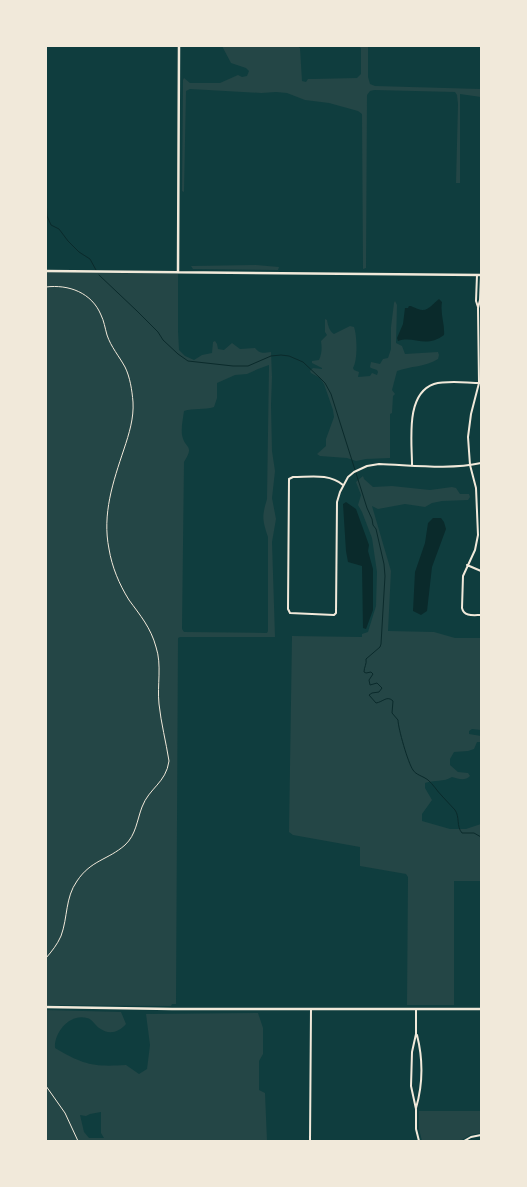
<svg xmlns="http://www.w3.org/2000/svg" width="527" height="1187" font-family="'Exo 2',sans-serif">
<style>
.green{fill:#244646;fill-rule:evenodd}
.water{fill:#0a2a2b}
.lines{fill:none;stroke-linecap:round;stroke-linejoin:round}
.stream{stroke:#0a2a2b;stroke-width:1}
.path{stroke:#f1e9da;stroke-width:1}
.minor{stroke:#f1e9da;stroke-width:2}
.tertiary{stroke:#f1e9da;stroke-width:2.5}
</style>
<rect width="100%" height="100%" fill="#0f3d3e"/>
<path class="green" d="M222 46H297L300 48 302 81 306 82 308 79H312L357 78 361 74V48L358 46H368V77L370 84 375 86 481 89V97L460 94V183H456L458 104 457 95 455 92 374 90 370 91 367 95 366 268 363 269 362 114 358 111 329 103 305 100 287 93 276 92 261 93 190 89 186 91 184 192 182 191 183 80 184 78 190 83H220L238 75 242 77 247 76 249 71 246 68 231 63Z
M256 265 279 267 278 270 193 269 191 266Z
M46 272 178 274V331L179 350 185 356 194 360 202 355 212 353 213 342 215 341 217 344 218 349 224 350 232 343 240 349 255 348C260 354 263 353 271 352L272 377 271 405 272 451 275 471 272 498 276 519 272 542 275 637H180L178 638 176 1004H172L171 1006 46 1005ZM269 365 267 499C262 516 262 519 268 537V631L267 633 184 632 182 629 184 462C195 444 185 450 182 435 181 427 183 419 184 411 193 408 205 410 214 407L217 398V383L235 375 247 374 258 369Z
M395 301 397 305 396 343 402 346 405 354 438 352 439 355 438 359C426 367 410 366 397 371L392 390 395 394 393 396 392 413 390 414V458L366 459 356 461 347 458 320 456 317 454 326 446V439L334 417 333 410 324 384 320 378 311 373 310 371 313 368 322 369V368L312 363V361L319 360C322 353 322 348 321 341L327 335 325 332V319L327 320C328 325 329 331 334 334L350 326 354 327C357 335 358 360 353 368L354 370 359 372 358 377 370 376 372 373 377 375 378 372 377 370 371 368 370 367 371 362 380 364 383 359 388 358 391 349V327L394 303Z
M363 476 364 479 373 487 392 486 430 490 452 487 456 488 460 494H469L470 497 468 500 442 501 432 503 425 507 405 504 378 509 372 506 391 571 388 631 434 632 455 638H481V730L472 729 469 731V734L481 736V742H477L474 749 468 751 454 752 450 759V765L458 772 468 773 470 776C465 781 459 779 452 777 444 782 434 780 425 783V788L432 800 422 814V821L450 829H466L481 824V881H454V1005H407L408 877 406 874 360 866V847L293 835 289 832 292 636 362 637V634L368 632 376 606 377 572 372 538 362 512 358 505 361 495 356 482Z
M46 1010 121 1012 126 1024C118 1033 109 1035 99 1028 95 1025 92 1019 87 1018 70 1013 54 1032 55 1048 84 1065 93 1067 126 1065L139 1074 147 1069 150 1045 146 1014 258 1013 263 1028V1054L259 1061V1090L265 1093 267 1141H46ZM101 1112V1133L104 1138H89L84 1132 80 1115 86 1116 90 1114Z
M419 1111H481V1133L470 1135 460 1141H422L419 1129Z"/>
<path class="water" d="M439 299 442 302C440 314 445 324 444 335 425 349 414 335 398 341L397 338 403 324 405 308H408L409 306C413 306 414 308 418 309 428 313 432 304 439 299Z
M346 502 356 509 369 545 368 551 373 569V610L366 629 363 628 362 566 348 562 346 551 343 504Z
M433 518H441L444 522 446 529 432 567 427 611 421 615 413 611 415 572 425 543 428 523Z"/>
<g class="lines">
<path class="stream" d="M46 199 47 216 51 225 59 229 68 241 79 252 90 259 96 270
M99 275 137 311 158 332 163 340 178 354 188 361 233 366H248L271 356 281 355 289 356 303 362 320 378 325 383 331 394 367 508 372 519 373 525 376 529 384 564 385 576 381 644 380 647 366 659C367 664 364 667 364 672L366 673 371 672 373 674 369 680 370 685 377 683 382 688 379 692 372 693 369 695 376 703C383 702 387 695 393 701L392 713 398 720C398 728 408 763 413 770 416 775 423 776 428 780 433 784 437 791 442 796 446 801 451 805 455 810 460 817 456 826 462 833H474L481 837"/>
<path class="path" d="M46 287C69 284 92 293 101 315 104 321 105 328 107 335 111 347 119 356 125 367 130 377 132 390 133 402 134 418 129 434 124 449 113 482 102 514 109 549 112 567 119 584 129 600 140 615 151 628 156 647 162 665 157 685 159 704 161 723 166 742 169 761 166 783 149 788 142 807 137 820 136 835 125 845 108 860 91 860 77 881 65 898 68 917 61 936 57 945 52 951 46 958
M46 1086 65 1113 78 1141"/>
<path class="minor" d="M477 275 476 301 478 307
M481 275 480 300 478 308 479 383 471 414 468 437 470 465 476 488 478 535 475 550 463 576 462 608C464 617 474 615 481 615
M412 465C412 441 405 394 434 384 448 380 466 383 481 383
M343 485C329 473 310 477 293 477L289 479 288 609 290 613 334 615 336 613 337 502 340 492 348 477 354 472 367 466 379 464C411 465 450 470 481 463
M467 565 481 571
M416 1009V1034L412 1052 411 1086 416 1109V1129L419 1141
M416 1108C423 1084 423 1059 417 1035
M310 1141 311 1009
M464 1141 471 1137 481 1135"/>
<path class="tertiary" d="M46 271 481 275
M178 272 179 46
M46 1007 172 1009H481"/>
</g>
<rect width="527" height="1187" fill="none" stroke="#f1e9da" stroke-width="94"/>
</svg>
